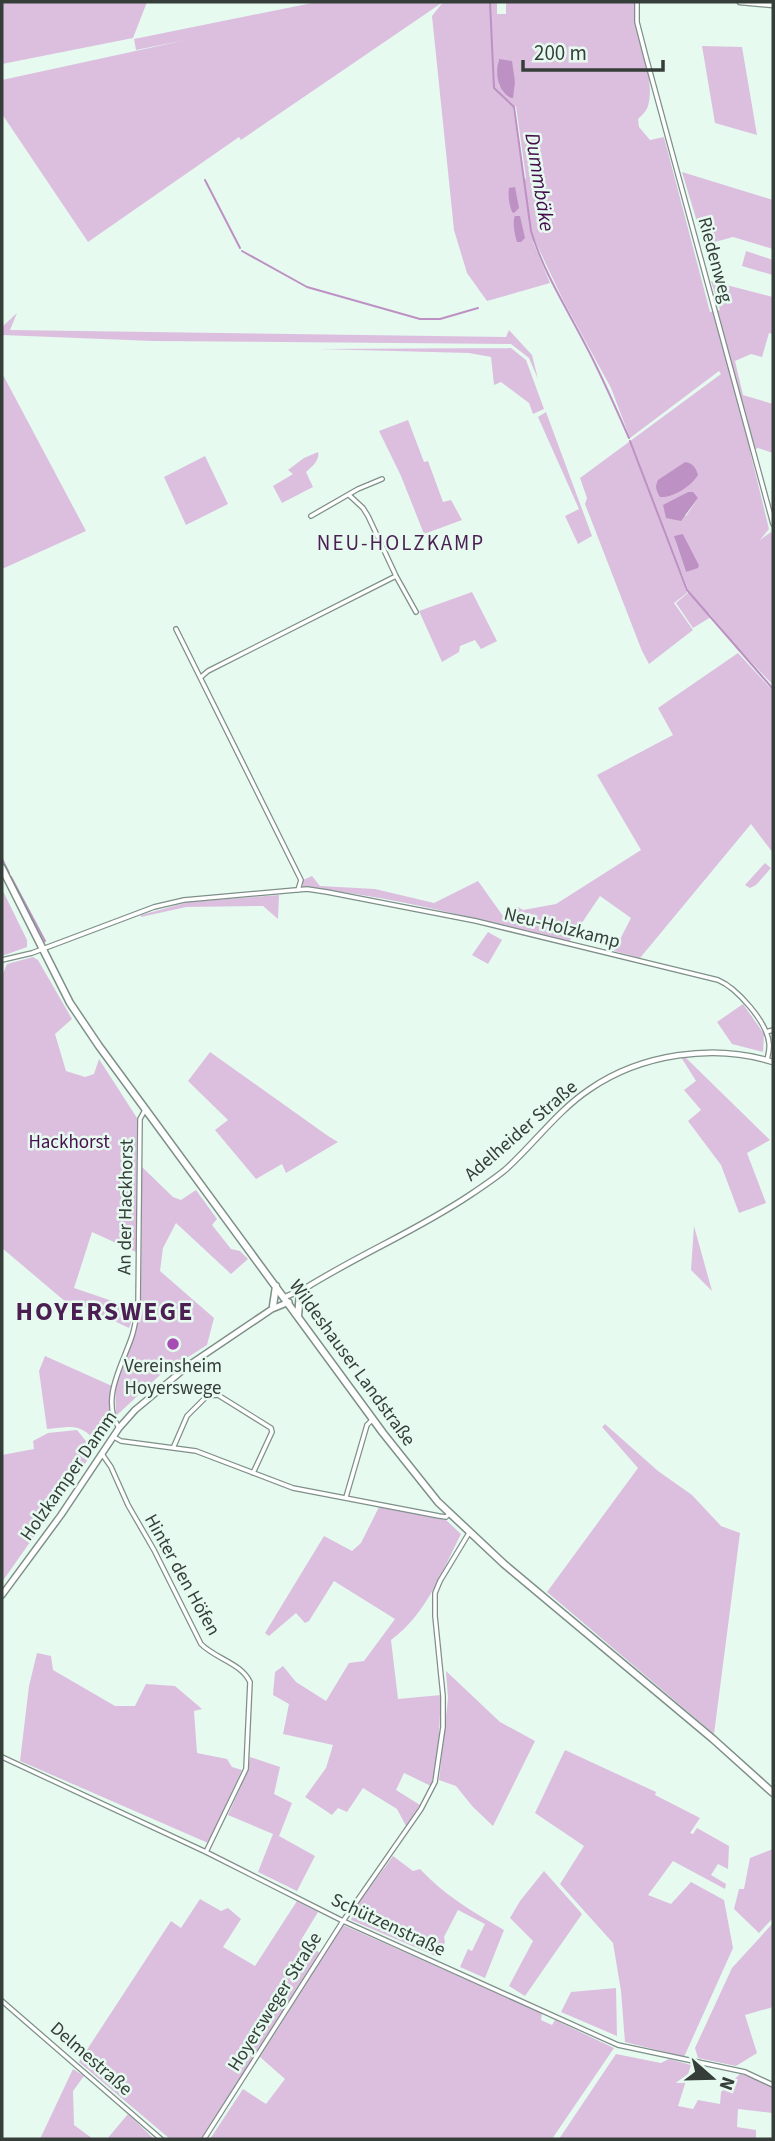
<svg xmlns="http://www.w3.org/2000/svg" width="775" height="2141" font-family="'Source Sans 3',sans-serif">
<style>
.green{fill:#dcbfdf;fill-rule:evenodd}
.water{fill:#be91c4}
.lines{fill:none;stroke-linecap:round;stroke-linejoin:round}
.stream{stroke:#be91c4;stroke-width:2}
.minor-casing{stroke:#7e9088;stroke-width:6}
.tertiary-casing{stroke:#7e9088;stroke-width:7}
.secondary-casing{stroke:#7e9088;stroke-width:8}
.primary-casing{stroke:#7e9088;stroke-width:9}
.minor{stroke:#fff;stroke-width:3.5}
.tertiary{stroke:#fff;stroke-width:4.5}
.secondary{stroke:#fff;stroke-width:5}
.primary{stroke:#fff;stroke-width:6}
.poi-dot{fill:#a74bb5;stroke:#e6faf0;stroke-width:2.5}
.labels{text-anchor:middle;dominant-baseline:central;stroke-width:5;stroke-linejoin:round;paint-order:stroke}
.street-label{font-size:19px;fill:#363e3a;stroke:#e6faf0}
.park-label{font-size:19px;fill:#460e4d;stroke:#e6faf0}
.poi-label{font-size:19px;fill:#363e3a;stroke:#e6faf0}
.water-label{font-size:21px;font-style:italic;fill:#440c4b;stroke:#e6faf0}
.neighbourhood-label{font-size:21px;letter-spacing:2px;fill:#4b1f52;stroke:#e6faf0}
.district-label{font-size:26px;font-weight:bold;letter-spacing:2px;fill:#4b1f52;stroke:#e6faf0}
</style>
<rect width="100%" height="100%" fill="#e6faf0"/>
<path class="green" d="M2 2H147L133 38 2 64Z
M317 2H497V14H506V2H635C632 35 657 75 648 106 646 112 642 115 638 119L639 127 650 140 664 137 710 312 720 310 711 281 773 297V334L769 333 762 357 751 354 735 361 743 395 773 404V453L758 448 750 451 769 529 760 540 771 532 773 540V685L737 647 708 612 711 617 693 628 676 603 689 592 680 569 687 593 674 603 693 630 649 664 642 651 585 504 587 498 580 478 721 374 719 371 630 438 611 388 564 302 535 241 533 242 550 283 487 301 467 273 454 230 432 16 443 2 241 140 239 137 88 242 2 114V80L186 40 136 50 134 39ZM498 60 513 77 515 82 499 86ZM516 106 526 178 524 180 513 108ZM685 462 675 494 656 484 658 481ZM688 492 698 498 686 516 664 506ZM683 534 699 565 686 572 675 539Z
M702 46 742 47 757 135 715 123Z
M682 172 773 200V249L733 237 704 245Z
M746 251 773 260V275L742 266Z
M17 313 10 330 506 337 509 330 532 355 538 379 529 358 511 344 153 341 2 335V327Z
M511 348 526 360 544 409 533 414 529 403 501 382 494 385 491 357 469 353 319 349Z
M2 373 86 531 2 569Z
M546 412 592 536 578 544 565 516 579 509 538 417Z
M408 420 424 462 428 461 443 502 451 500 462 520 424 534 401 476 379 431Z
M318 452C320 460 312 467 306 472L313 487 282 503 273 486 293 474 288 470 304 458Z
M205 456 228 504 186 525 164 477Z
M472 592 497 641 481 649 475 640 460 646 459 652 442 662 419 611Z
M738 653 773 691V853L751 824 640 958 614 951 631 918 600 896 569 942C481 921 393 895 303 888V880L312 876 320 886 375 889 434 903 478 881 503 916 518 907 523 910 556 904 641 850 597 775 673 735 658 708Z
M765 863 771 868 756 885 750 888 745 885Z
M2 889 27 940V947L2 956Z
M279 895 278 919 263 906 186 907 141 917V915L189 902Z
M488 932 502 940 488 964 472 955Z
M33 957 38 960 72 1019 55 1034 66 1071 85 1077 94 1074 99 1059 137 1118 136 1252 92 1232 74 1288 136 1309 129 1328 87 1308 67 1303 2 1248V976L7 964Z
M743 1004 764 1034 763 1052 732 1044 717 1022Z
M210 1052 328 1136 338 1142 286 1173 282 1164 256 1179 215 1130 228 1120 188 1081Z
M681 1057H685L770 1140 747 1153 766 1203 739 1213 721 1165 688 1121 701 1110 684 1090 696 1081Z
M142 1167 173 1197 181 1200 196 1190 217 1219 212 1225 231 1249 240 1251 248 1259 231 1274 176 1223 163 1248 160 1271 214 1318 207 1345 160 1375 116 1416 115 1385 135 1333 141 1308Z
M694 1226 712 1291 691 1270Z
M45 1356 112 1386 111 1419 97 1443C80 1422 72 1427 47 1429L39 1371Z
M605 1424 658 1471 692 1495 721 1526 740 1533 714 1734 547 1592 638 1468 602 1427Z
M77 1430 94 1451 2 1582V1455L34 1449 33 1441 48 1433Z
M379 1507 446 1520 461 1534C442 1571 426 1615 391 1640L398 1699 441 1695 438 1755 431 1786 404 1773 396 1790 420 1805 406 1826 397 1809 363 1788 347 1812 338 1808 332 1815 305 1797 326 1768 333 1745 283 1734 289 1704 273 1695 275 1672 283 1666 296 1682 326 1701 349 1663 364 1661 395 1619 334 1581 309 1621 305 1623 296 1613 269 1636 265 1633 324 1536 352 1551 361 1543Z
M37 1653 51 1656 53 1670 115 1706H135L146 1684 175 1686 202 1709 194 1711 197 1753 227 1759 232 1767 242 1770 208 1843 20 1761 29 1686Z
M446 1671 500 1722 535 1741 493 1826 473 1807 456 1786 439 1780 448 1698Z
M565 1750 656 1792 655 1795 700 1818 690 1833 693 1834 697 1828 729 1846 728 1869 718 1864 711 1875 726 1884 725 1889 673 1861 648 1895 671 1904 691 1882 724 1900 733 1948 684 2057 625 2042 621 1991 613 1943 560 1884 584 1846 535 1813Z
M250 1757 280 1767 274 1794 292 1803 279 1836 315 1856 297 1891 258 1872 273 1834 228 1815 248 1770Z
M773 1849V1918L759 1933 734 1909 739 1889H744L750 1858Z
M393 1856 413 1871 420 1869C444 1895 473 1912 504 1930L485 1978 460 1967 468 1949 472 1951 485 1924 458 1910 444 1937 445 1942 438 1957 351 1920 355 1908Z
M544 1871 582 1914 525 1996 509 1986 533 1941 510 1918 520 1901Z
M200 1899 221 1911 228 1908 241 1919 223 1947 255 1966 297 1901 318 1912 301 1940 320 1953 201 2139H170L79 2062 171 1921 181 1928Z
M773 1923V2007L745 2015 757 2053 736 2066 698 2058 695 2048 732 1968Z
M343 1925 542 2013 541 2020 552 2025 555 2020 614 2048 552 2139H210L243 2089 266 2104 285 2079 260 2057Z
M616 1988 617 2036 561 2012 571 1992Z
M616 2054 661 2063 669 2059 691 2065 678 2106 693 2109 698 2100 720 2104 721 2092 740 2074 757 2078 773 2088V2113L738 2109 737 2127 756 2130V2139H559Z
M73 2069 84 2076 73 2091 74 2125 93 2139H40Z
M128 2114 154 2139H107Z"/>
<path class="water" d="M499 59 512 61 515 82 513 98H511C497 90 495 74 499 59Z
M515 187 519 208 514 213 512 212C509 204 508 197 509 188Z
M515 216H520L525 238 521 242H517C515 236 512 221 515 216Z
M685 462C693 463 696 468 698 475 691 486 674 498 660 497 657 492 654 487 658 480Z
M688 492H693L698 498 681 521 666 518 663 505Z
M683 534 699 565 698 568 686 572 674 536Z"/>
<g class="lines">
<path class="stream" d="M490 2 494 88 514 107 531 231C543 271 566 307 585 344 601 374 615 406 629 438
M205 180 240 248
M242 251 307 287 420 319H440L478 308
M630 441 687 590 773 689
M2 859 9 873
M11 877 45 941"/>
<defs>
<path id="minor" d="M637 2V22L646 57 773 524
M349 495 363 508 368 516 396 576 416 612
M311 516 358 489 382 479
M176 629 301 880 298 890
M201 677 208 671 396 576
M2 960 32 953 154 907 184 900 307 889 327 892 476 921 718 980C737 988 767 1022 769 1043 770 1049 768 1055 767 1060
M766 1032 773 1030
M119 1428C100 1399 123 1364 132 1336 135 1327 136 1317 138 1308L140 1119 145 1110
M114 1437 121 1441 196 1451 293 1488 439 1516 446 1517 449 1514
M174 1446 187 1416 207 1396 218 1395 271 1428 272 1432 253 1473
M102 1454 111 1467 128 1505 154 1550 201 1644C216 1659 241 1663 250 1682L246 1769 206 1852
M346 1497 367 1425 372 1420
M2 1757 206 1852 343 1921 618 2045 745 2072 773 2085
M2 2001 161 2139
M204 2139 343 1921 421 1809 435 1782 443 1727V1696L435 1616V1593L440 1581 469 1533"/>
<path id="tertiary" d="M740 2 773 5
M285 1297 304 1289C358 1255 418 1230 470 1195 482 1187 494 1179 505 1170 534 1144 557 1111 590 1089 641 1054 714 1043 773 1062"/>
<path id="secondary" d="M2 1595 61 1515 119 1428 135 1410 189 1365 272 1309 289 1302"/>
<path id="primary" d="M2 868 70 1003 99 1046 383 1433 438 1502 504 1564 713 1739 773 1793
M273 1306 276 1286
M298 1316 300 1293"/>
</defs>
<use href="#minor" class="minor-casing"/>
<use href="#tertiary" class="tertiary-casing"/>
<use href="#secondary" class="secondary-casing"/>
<use href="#primary" class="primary-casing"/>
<use href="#minor" class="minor"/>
<use href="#tertiary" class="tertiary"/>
<use href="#secondary" class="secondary"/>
<use href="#primary" class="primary"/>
</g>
<circle class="poi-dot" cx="173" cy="1344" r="7"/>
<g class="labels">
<g class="street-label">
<text transform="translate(715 260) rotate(75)">Riedenweg</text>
<text transform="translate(562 928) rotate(14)">Neu-Holzkamp</text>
<text transform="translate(521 1131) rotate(-41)">Adelheider Straße</text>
<text transform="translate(126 1207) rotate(-89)">An der Hackhorst</text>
<text transform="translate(352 1363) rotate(54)">Wildeshauser Landstraße</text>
<text transform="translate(69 1476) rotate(-55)">Holzkamper Damm</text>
<text transform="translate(182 1575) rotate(61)">Hinter den Höfen</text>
<text transform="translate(388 1925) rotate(25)">Schützenstraße</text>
<text transform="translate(275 2002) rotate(-58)">Hoyersweger Straße</text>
<text transform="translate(91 2059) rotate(41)">Delmestraße</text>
</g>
<g class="park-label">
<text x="69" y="1142">Hackhorst</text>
</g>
<g class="poi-label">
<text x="173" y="1366">Vereinsheim<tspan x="173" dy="22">Hoyerswege</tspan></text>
</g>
<g class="water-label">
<text transform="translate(540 182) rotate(81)">Dummbäke</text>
</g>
<g class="neighbourhood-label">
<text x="401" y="543">NEU-HOLZKAMP</text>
</g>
<g class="district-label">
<text x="105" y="1311">HOYERSWEGE</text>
</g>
</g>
<rect width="775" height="2141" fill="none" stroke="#363e3a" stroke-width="7"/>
<g transform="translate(712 2078) rotate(110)" stroke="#e6faf0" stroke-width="5" paint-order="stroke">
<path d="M0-5L12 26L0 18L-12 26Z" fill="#363e3a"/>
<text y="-10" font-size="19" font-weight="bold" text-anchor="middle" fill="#363e3a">N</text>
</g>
<path d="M523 60v10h140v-10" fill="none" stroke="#363e3a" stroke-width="3.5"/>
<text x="534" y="60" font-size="21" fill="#363e3a" stroke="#e6faf0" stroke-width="5" paint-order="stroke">200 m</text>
</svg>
